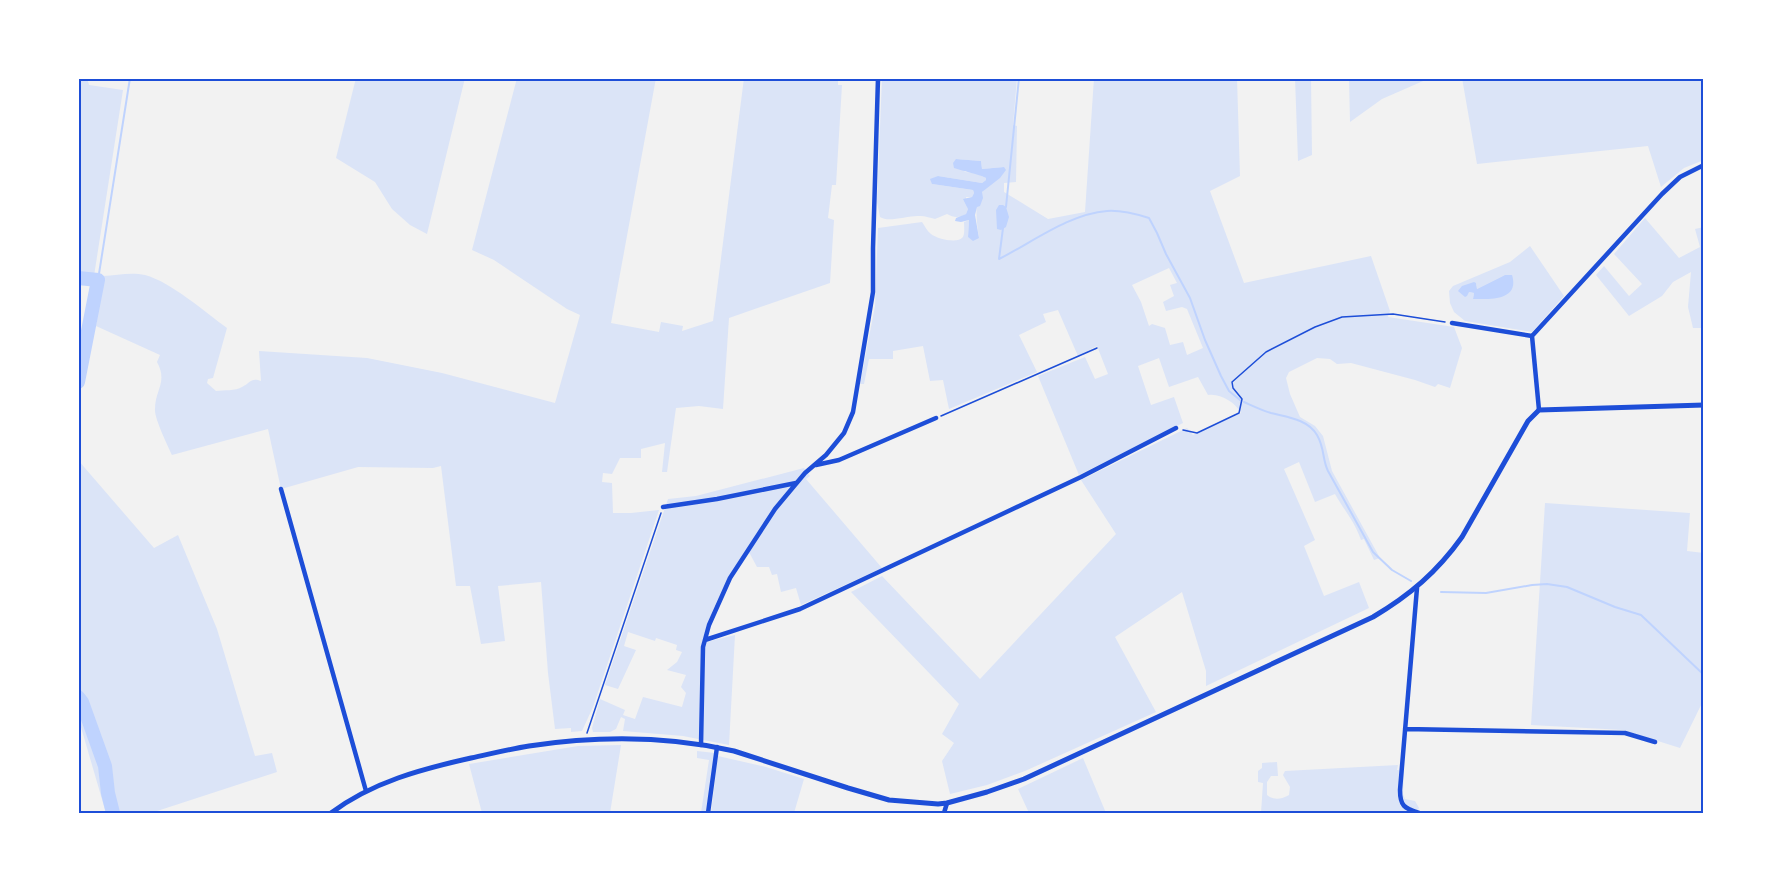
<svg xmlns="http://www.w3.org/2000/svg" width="1782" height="891" font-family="'Source Sans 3',sans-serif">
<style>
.green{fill:#dbe4f7;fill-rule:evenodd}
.water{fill:#bfd3fe}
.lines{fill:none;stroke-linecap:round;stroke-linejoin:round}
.stream{stroke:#bfd3fe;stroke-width:2}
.river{stroke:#bfd3fe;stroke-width:14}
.path{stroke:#1d4ed8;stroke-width:1.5}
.minor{stroke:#1d4ed8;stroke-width:4.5}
.tertiary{stroke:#1d4ed8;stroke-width:5}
.neatline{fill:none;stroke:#1d4ed8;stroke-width:2}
</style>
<rect width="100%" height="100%" fill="#f2f2f2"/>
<path class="green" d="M78 78H87L89 85 123 90 94 276 78 274Z
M356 78H465L427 234 410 225 392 209 375 182 336 158Z
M517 78H656L611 323 659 332 661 322 683 326 682 331 713 321 744 78H838V85H842L836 185H832L828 218 834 220 830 283 729 318 723 409 699 406 676 408 667 472H662L665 443 641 449V458H620L612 474 603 473 602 482 612 483 613 513H631L659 510 593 707 582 731 571 732V728L555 729 548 673 541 582 498 586 505 641 481 644 470 586H456L441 466 433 468 358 467 281 489 268 429 172 455C168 446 154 418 155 409 155 390 168 382 157 362L160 355 96 326 103 276C117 275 132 272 145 275 171 282 205 312 227 328L213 378 208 379 207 383 216 391C223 390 236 391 242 387 250 383 251 377 261 381L259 351 367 358 442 373 555 403 580 315 567 309 494 260 472 250Z
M882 78H1017L1013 125 1017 126 1016 182 1004 183V192L1048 219 1085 212 1094 78H1237L1240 176 1210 191 1244 283 1371 256 1390 311 1388 317 1454 327 1462 348 1450 388 1438 384 1435 387 1415 380 1351 363 1337 364 1330 359 1317 358 1289 372 1286 378 1290 394 1300 417 1315 426 1323 436 1332 471 1380 558 1374 560 1364 539 1361 540C1355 522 1344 510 1335 494L1315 502 1299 462 1284 469 1315 540 1304 546 1324 596 1359 582 1369 608 1206 686V671L1182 592 1115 637 1156 712 1025 771 987 785 950 794 942 761 954 743 942 734 959 704 851 592 882 576 980 679 1116 534 1081 480 1187 428 1193 435 1241 413C1235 402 1220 393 1208 395L1198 377 1169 387 1159 358 1138 366 1151 405 1174 397 1183 423 1079 475 1038 376 1085 357 1095 379 1108 374 1097 346 1078 356 1058 310 1043 314 1046 322 1019 335 1037 372 949 409 943 380 930 381 923 346 893 351V359H869L864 384H860L875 306 878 228 922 222C925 226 927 231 931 234 937 239 958 244 963 237 965 233 964 226 964 222L969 220 968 237 979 238C977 222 972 200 986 188 995 179 999 180 1004 167L982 169 981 161 956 159 965 172 976 173 986 178V180L982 183 938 176 932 184 973 190 974 193 972 197H966L968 209 966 214C959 218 954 218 947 214L935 219C930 218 926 216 920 216 908 215 889 223 880 217L877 202ZM1169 268 1177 283 1170 285 1174 296 1163 302 1166 311 1182 307 1187 309 1203 348 1187 355 1183 342 1170 345 1165 328 1152 324 1149 326 1141 302 1132 285Z
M1295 78H1311L1312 155 1298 161Z
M1349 78H1430L1382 99 1350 122Z
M1462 78H1704V160L1684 168 1661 187 1648 146 1477 164Z
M1645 218 1679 258 1700 247 1695 229 1704 227V328H1693L1688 307 1691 272 1673 282 1662 296 1629 316 1596 275 1604 266 1629 296 1642 284 1614 254Z
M1530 246 1564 296 1532 332 1465 321 1454 312 1450 303 1449 291 1453 286 1510 262ZM1505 275 1473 299 1474 293 1469 292 1476 283 1477 289Z
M78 460 154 548 178 535 217 629 255 756 272 753 277 772 151 813H106L78 717Z
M804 468 810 476 806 479 882 568 801 605 796 588 781 592 777 574 772 575 769 567H757L750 554 746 551C726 579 711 609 702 643L735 635 729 745 683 736 623 731 625 719 621 717 616 729 610 732H593L592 728 600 699 625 710 623 715 635 719 643 697 682 707 686 693 681 687 686 675 667 670 677 662 682 652 676 650 677 645 656 638 655 641 628 632 624 646 636 650 618 689 605 685 668 499 696 496Z
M1545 503 1690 513 1687 551 1704 553V699L1680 748 1623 730 1531 725Z
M621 745 610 813H482L469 764 578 746Z
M697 751 715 753 706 813H701L709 760 697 758Z
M718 756 766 767 804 779 794 813H711Z
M1083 758 1106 813H1029L1018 789Z
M1277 762 1278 776H1271L1267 782V795C1274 801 1282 799 1289 795L1290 787 1283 775 1285 771 1398 765 1397 770 1404 771 1403 794 1405 799 1415 801 1419 808 1416 813H1261L1263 783 1258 782V771L1262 768V763Z"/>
<path class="water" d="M956 159 981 161 982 169 1004 167 1006 170 1000 178 982 192 983 198 980 206 977 207 975 215 979 238 973 241 968 237 969 220 961 222 955 221 956 218 966 214 968 209 963 199 972 197 974 193 973 190 932 184 930 179 938 176 982 183 986 180V178C976 173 965 172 954 168L953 163Z
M999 205H1003L1006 207 1009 217 1006 227 1001 230 997 229 996 210Z
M1505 275H1512C1520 301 1489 299 1473 299L1474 293 1469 292 1467 296 1465 297 1458 291 1462 286 1474 282 1476 283 1477 289Z"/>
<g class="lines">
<path class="stream" d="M1006 207 1019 78
M1003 228 999 259C1033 242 1069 214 1107 211 1121 210 1136 214 1149 218L1157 233 1166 254 1190 298 1205 340 1221 376 1229 391 1240 400
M98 280 130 78
M1244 402C1253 406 1261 410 1271 413 1286 417 1308 419 1317 435 1325 449 1322 459 1328 471L1373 552 1392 570 1411 581
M1441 592 1486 593 1532 585 1547 584 1567 587 1615 607 1641 615 1704 675"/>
<path class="river" d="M78 278 98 280 78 382
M78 697 82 702 105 766 108 793 113 813"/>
<path class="path" d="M941 416 1097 348
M1183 430 1197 433 1239 413 1242 399 1233 388 1232 382 1266 352 1315 327 1342 317 1393 314 1445 322
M587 733 661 513"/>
<path class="minor" d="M1452 323 1532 336
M1539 410 1532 336 1662 194 1680 177 1704 165
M816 465 839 460 936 418
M281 489 366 791
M663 507 717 499 796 483
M1417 588 1400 790C1400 806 1404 808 1419 813
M705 640 800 609 1081 477 1176 428
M1405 729 1625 733 1655 742
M701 745 703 647 709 625 730 578 775 509 805 473 826 455 844 433 853 412 873 292V248L878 78
M708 813 717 747
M944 813 947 803"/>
<path class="tertiary" d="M331 813C372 782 422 769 471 758 490 754 510 749 529 746 596 736 668 736 734 751L848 788 889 800 938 804 947 803 987 792 1024 779 1373 617C1410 595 1437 572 1462 537L1528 421 1539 410 1704 405"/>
</g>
<rect width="1782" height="891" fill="none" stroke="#ffffff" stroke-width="159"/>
<rect x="80" y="80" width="1622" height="732" class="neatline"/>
</svg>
